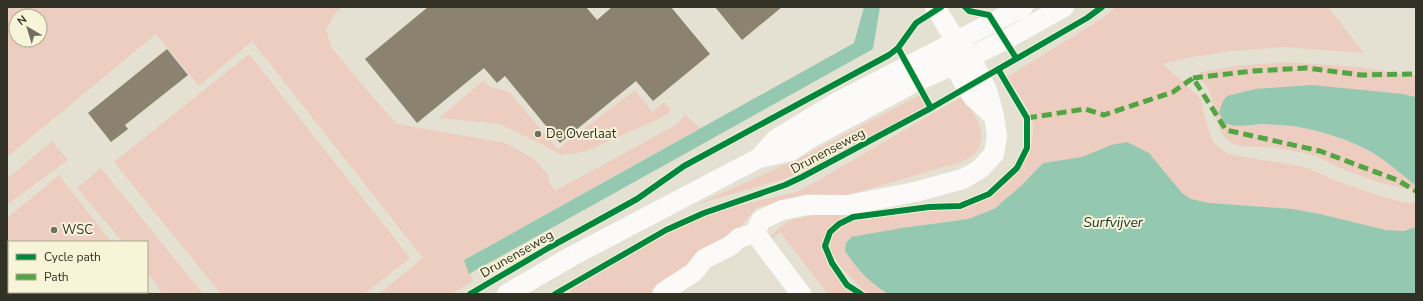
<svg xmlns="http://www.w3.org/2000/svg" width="1423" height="301" font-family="'Nunito Sans',sans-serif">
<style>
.green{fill:#edcdbf;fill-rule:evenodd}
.water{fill:#95c8b0}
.building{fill:#8b8270}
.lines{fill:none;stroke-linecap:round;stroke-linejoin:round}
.path{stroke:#d1d1cc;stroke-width:2.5;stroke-dasharray:1 3;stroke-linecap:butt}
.minor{stroke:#fbfaf8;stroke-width:20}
.quiet{stroke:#52a542;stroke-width:5;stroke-dasharray:10 5;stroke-linecap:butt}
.cycleway-casing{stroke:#f8f4d8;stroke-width:8}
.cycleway{stroke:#00873e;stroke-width:6}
.poi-dot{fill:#706f62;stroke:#f8f4d8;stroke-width:1.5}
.labels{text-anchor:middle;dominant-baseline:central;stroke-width:4;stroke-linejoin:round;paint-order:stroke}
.poi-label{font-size:13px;fill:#323126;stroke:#f8f4d8;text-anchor:start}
.street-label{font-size:13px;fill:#323126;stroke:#f8f4d8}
.water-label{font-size:14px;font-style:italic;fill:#15372b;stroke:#f8f4d8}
</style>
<rect width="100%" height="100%" fill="#e4e1d2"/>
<path class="green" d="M7 7H343L334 14 326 30 331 47 370 94 397 124 506 143 534 159 547 174 550 183 555 191 674 126 684 117V114L700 128 465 259 473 281 451 294H379L423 258 252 41 199 86 156 34 7 157ZM16 16H40V40H16Z
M1116 7H1328L1364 53 1284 47 1233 51 1186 58 1163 64 1200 98 1209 132 1215 144 1228 154 1305 167 1337 181 1374 194 1402 202 1416 203V227L1404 231 1386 230 1320 214 1293 209 1210 203 1191 199 1182 193 1149 153 1111 145 1082 157 1043 163 1022 185 994 209 968 219 902 228 874 285 888 294C882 294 872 296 867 293 861 290 856 283 851 278 838 264 817 241 841 225 851 219 865 218 877 217 891 215 905 212 919 211 929 210 939 211 949 210 978 207 1004 191 1020 168 1029 154 1037 132 1031 116 1027 104 1014 88 1007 77L1103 18Z
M249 54 410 258 364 294H221L114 162Z
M1284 62 1358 67 1416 76V97L1403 94 1252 125C1297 120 1345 136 1383 159 1395 166 1405 177 1416 186V190C1392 188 1363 177 1340 168 1330 163 1318 156 1307 154 1294 150 1279 148 1265 147 1255 146 1241 148 1232 143 1213 132 1217 106 1208 89 1206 83 1200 80 1198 74L1201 72 1235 66Z
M483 81 491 87 509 92 558 149 635 90 652 112 665 102 671 110 668 114 654 121 584 152 561 155 545 146 500 124 439 118Z
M924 93 931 105 805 170 787 178 698 204 806 155Z
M963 96C973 113 989 132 977 151 974 156 966 159 961 162L848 195 806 194 756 208 734 235 687 271 650 294H573L570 290 670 230 707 213 800 191Z
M52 141 68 160 7 205V179Z
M101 168 203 294H163L147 272V242H123L77 188Z
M59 175 111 242H9V292H147V288L151 294H7V218Z
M853 215 832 230 823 244C828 266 837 275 853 290L850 294H828L780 232 770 240C771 235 774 233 777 230 797 211 828 215 853 215Z"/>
<path class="water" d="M864 7H880L873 49 469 274 464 260 854 43Z
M1312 85 1403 94 1416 97V186C1406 178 1396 169 1385 161 1361 142 1313 127 1282 125 1276 125 1269 124 1263 124 1250 125 1237 128 1224 123L1219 112 1223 101 1227 96 1255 89Z
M1127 142 1149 153 1182 193 1191 199 1210 203 1293 209 1320 214 1386 230 1404 231 1416 227V294H888C869 282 857 269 845 251L846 243 851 237 902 228 968 219 994 209 1022 185 1043 163 1082 157 1111 145Z"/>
<path class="building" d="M428 7H586L597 20 612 7H671L710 54 653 101 636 81 560 143 505 76 497 83 484 68 417 123 365 59Z
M715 7H782L742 40Z
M167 49 188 75 125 125 128 129 111 142 88 113Z"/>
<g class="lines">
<path class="path" d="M852 294 855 290"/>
<path class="minor" d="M955 51 954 65 967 88 973 97 994 116
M759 158 776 139 834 104 1023 7
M755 233 801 294
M507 294 572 256 759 158 791 151 807 140 917 81 954 65 1005 40 1064 7
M662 294 665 291 694 272 704 259 730 246 739 238 755 233 761 220 782 210 808 205H848L915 192 963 179 980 169 994 154 997 136 994 116 987 90 970 56 956 41 935 7"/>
<path class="quiet" d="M1193 78 1253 71 1307 68 1361 75 1416 74
M1027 118 1085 109 1104 115 1173 92 1193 78 1226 130 1320 151 1397 180 1416 191"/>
<defs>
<path id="cycleway" d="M965 7 969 11 989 15 1016 58
M898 48 931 108
M470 294 550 247 637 199 684 166 889 55 898 48 916 23 941 7
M555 294 666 230 704 213 785 185 802 177 931 108 1087 18 1102 7
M861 294 847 285 832 263 825 246 830 232 839 224 853 217 929 207 960 206 989 194 1017 168 1027 148V118L998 69"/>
</defs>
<use href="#cycleway" class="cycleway-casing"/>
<use href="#cycleway" class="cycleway"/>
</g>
<g class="poi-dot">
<circle cx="538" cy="134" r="4"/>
<circle cx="54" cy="230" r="4"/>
</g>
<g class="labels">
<g class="poi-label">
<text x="546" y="134">De Overlaat</text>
<text x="62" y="230">WSC</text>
</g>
<g class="street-label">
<text transform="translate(828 151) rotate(-28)">Drunenseweg</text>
<text transform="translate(517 254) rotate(-30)">Drunenseweg</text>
</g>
<g class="water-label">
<text x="1113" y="222">Surfvijver</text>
</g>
</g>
<rect width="1423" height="301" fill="none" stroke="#323126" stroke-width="16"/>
<rect x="8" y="241" width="140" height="52" fill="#f8f4d8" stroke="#a9a691"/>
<rect x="16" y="254" width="20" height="6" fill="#00873e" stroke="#a9a691"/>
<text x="44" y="261" font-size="12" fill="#323126">Cycle path</text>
<rect x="16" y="274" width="20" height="6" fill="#52a542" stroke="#a9a691"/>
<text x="44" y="281" font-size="12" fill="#323126">Path</text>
<g transform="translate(28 28) rotate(322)"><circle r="19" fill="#f8f4d8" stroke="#a9a691"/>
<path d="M0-3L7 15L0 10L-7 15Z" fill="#706f62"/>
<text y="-6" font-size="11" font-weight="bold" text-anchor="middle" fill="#323126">N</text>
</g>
</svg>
